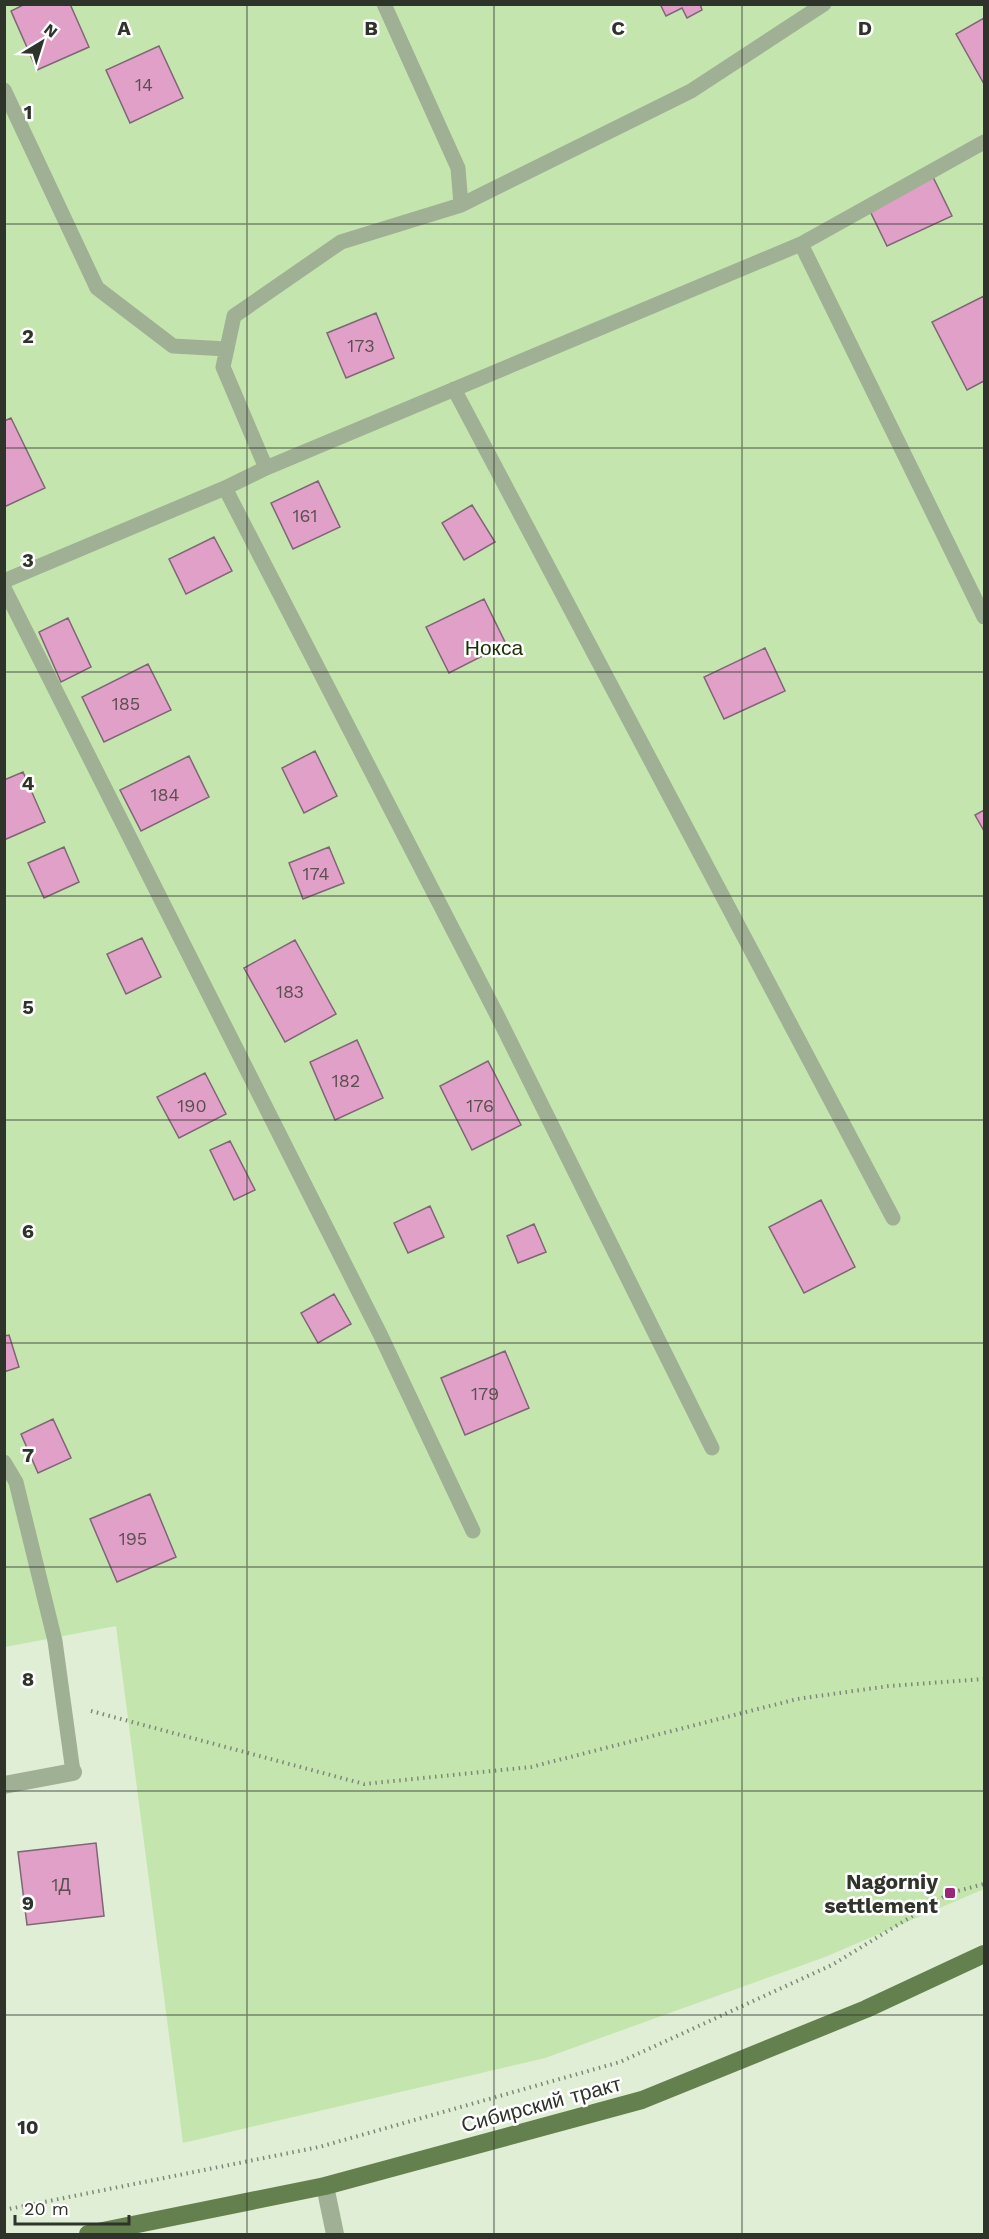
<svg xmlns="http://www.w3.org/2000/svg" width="989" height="2239" font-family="'Work Sans',sans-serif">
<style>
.green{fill:#c5e5af}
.building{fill:#e0a0c8;stroke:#7f6675;stroke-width:1.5}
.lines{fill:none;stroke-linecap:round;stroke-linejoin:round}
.path{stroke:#7f8979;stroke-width:4;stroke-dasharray:1.5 4.5;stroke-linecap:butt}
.service{stroke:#a0b095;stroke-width:15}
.minor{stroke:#a0b095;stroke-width:18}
.primary{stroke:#64804f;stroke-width:18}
.grid{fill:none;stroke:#2f342b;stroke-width:1.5;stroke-opacity:0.55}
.poi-dot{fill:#9d247b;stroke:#fff;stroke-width:2}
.labels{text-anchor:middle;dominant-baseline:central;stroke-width:5;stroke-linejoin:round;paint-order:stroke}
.number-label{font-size:18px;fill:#5b4f52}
.park-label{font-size:21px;fill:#1b3105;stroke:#fff}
.poi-label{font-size:21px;font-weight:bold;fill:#2f342b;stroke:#fff;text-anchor:end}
.street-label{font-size:21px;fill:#2f342b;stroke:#fff}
.grid-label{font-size:20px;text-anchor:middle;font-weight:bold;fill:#2f342b;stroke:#fff;stroke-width:5;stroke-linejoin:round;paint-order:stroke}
</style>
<rect width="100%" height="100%" fill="#dfeed5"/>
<path class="green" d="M5 5H984V1889L825 1957 545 2058 183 2143 116 1626 5 1647Z"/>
<path class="building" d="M25 4H70L89 47 37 70 11 11Z
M660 4H700L702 10 687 18 682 8 666 16Z
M984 18V84L956 34Z
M159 46 183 98 130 123 106 70Z
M933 177 952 216 887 246 868 207Z
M984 296V381L967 390 932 322Z
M376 313 394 358 346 378 327 333Z
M11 418 45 488 4 507V421Z
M318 481 340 527 293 549 271 503Z
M472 505 495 542 464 560 442 523Z
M214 537 232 571 186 594 169 559Z
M484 599 506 644 449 673 426 627Z
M68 618 91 667 61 682 39 632Z
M765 648 785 691 724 719 704 677Z
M148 664 171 710 104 742 82 697Z
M315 751 337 796 304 813 282 768Z
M189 756 209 797 141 831 120 790Z
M23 772 45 822 4 840V780Z
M984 810V831L975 815Z
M64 847 79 882 44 898 28 863Z
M329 847 344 883 303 899 289 863Z
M142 938 161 977 126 994 107 954Z
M295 940 336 1014 285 1042 244 968Z
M357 1040 383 1098 335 1120 310 1062Z
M488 1061 521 1125 472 1150 440 1086Z
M205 1073 226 1114 179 1138 157 1097Z
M230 1141 255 1190 234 1200 210 1150Z
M821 1200 855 1267 804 1293 769 1227Z
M430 1206 444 1237 408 1253 394 1223Z
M534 1224 546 1252 518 1263 507 1236Z
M334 1294 351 1324 318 1343 301 1313Z
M9 1335 19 1367 4 1372V1336Z
M505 1351 529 1408 465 1435 441 1378Z
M53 1419 71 1458 38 1473 21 1434Z
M150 1494 176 1557 117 1582 90 1519Z
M96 1843 104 1916 27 1925 18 1852Z"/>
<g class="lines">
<path class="path" d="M91 1711 364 1784 531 1767 797 1699 889 1686 984 1679
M4 2210 319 2147 620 2062 832 1965 950 1893 984 1884"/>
<path class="service" d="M384 4 458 168 461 205
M4 90 97 288 173 346 227 349
M801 244 984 617
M454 389 893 1218
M266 468 801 244 984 142
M225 488 497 1015 712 1448
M4 581 225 488 266 468 223 367 234 316 341 242 461 205 691 91 824 4
M4 588 380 1334 473 1531
M4 1462 16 1482 55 1641 73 1772"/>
<path class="minor" d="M4 1785 73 1772
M325 2186 335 2234"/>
<path class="primary" d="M88 2234 325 2186 642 2100 866 2009 984 1954"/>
</g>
<path class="grid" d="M247 4V2234M494 4V2234M742 4V2234M4 224H984M4 448H984M4 672H984M4 896H984M4 1120H984M4 1343H984M4 1567H984M4 1791H984M4 2015H984"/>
<rect class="poi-dot" x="944" y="1887" width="12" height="12" rx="3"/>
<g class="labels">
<g class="number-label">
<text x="144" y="84">14</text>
<text x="361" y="345">173</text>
<text x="305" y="515">161</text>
<text x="126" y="703">185</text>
<text x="165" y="794">184</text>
<text x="316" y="873">174</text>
<text x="290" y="991">183</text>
<text x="346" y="1080">182</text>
<text x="192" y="1105">190</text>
<text x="480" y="1105">176</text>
<text x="485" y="1393">179</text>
<text x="133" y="1538">195</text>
<text x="61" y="1884">1Д</text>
</g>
<g class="park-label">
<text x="494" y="647">Нокса</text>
</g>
<g class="poi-label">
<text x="938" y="1881">Nagorniy<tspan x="938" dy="24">settlement</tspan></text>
</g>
<g class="street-label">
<text transform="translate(541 2104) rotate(-15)">Сибирский тракт</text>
</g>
</g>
<g class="grid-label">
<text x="124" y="35">A</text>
<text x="371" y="35">B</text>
<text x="618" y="35">C</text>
<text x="865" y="35">D</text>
<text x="28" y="119">1</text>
<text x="28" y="343">2</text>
<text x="28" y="567">3</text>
<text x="28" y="790">4</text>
<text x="28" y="1014">5</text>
<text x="28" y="1238">6</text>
<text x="28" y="1462">7</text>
<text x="28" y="1686">8</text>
<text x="28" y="1910">9</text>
<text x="28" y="2134">10</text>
</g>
<rect width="989" height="2239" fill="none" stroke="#2f342b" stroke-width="12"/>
<g transform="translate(42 42) rotate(38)" stroke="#ffffff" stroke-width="4.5" paint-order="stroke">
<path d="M0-4.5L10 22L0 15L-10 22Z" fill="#2f342b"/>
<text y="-9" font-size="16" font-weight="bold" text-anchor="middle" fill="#2f342b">N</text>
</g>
<path d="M15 2215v9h114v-9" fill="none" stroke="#2f342b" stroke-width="3"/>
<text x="24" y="2215" font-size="18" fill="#2f342b" stroke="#ffffff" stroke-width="4.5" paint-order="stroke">20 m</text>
</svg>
